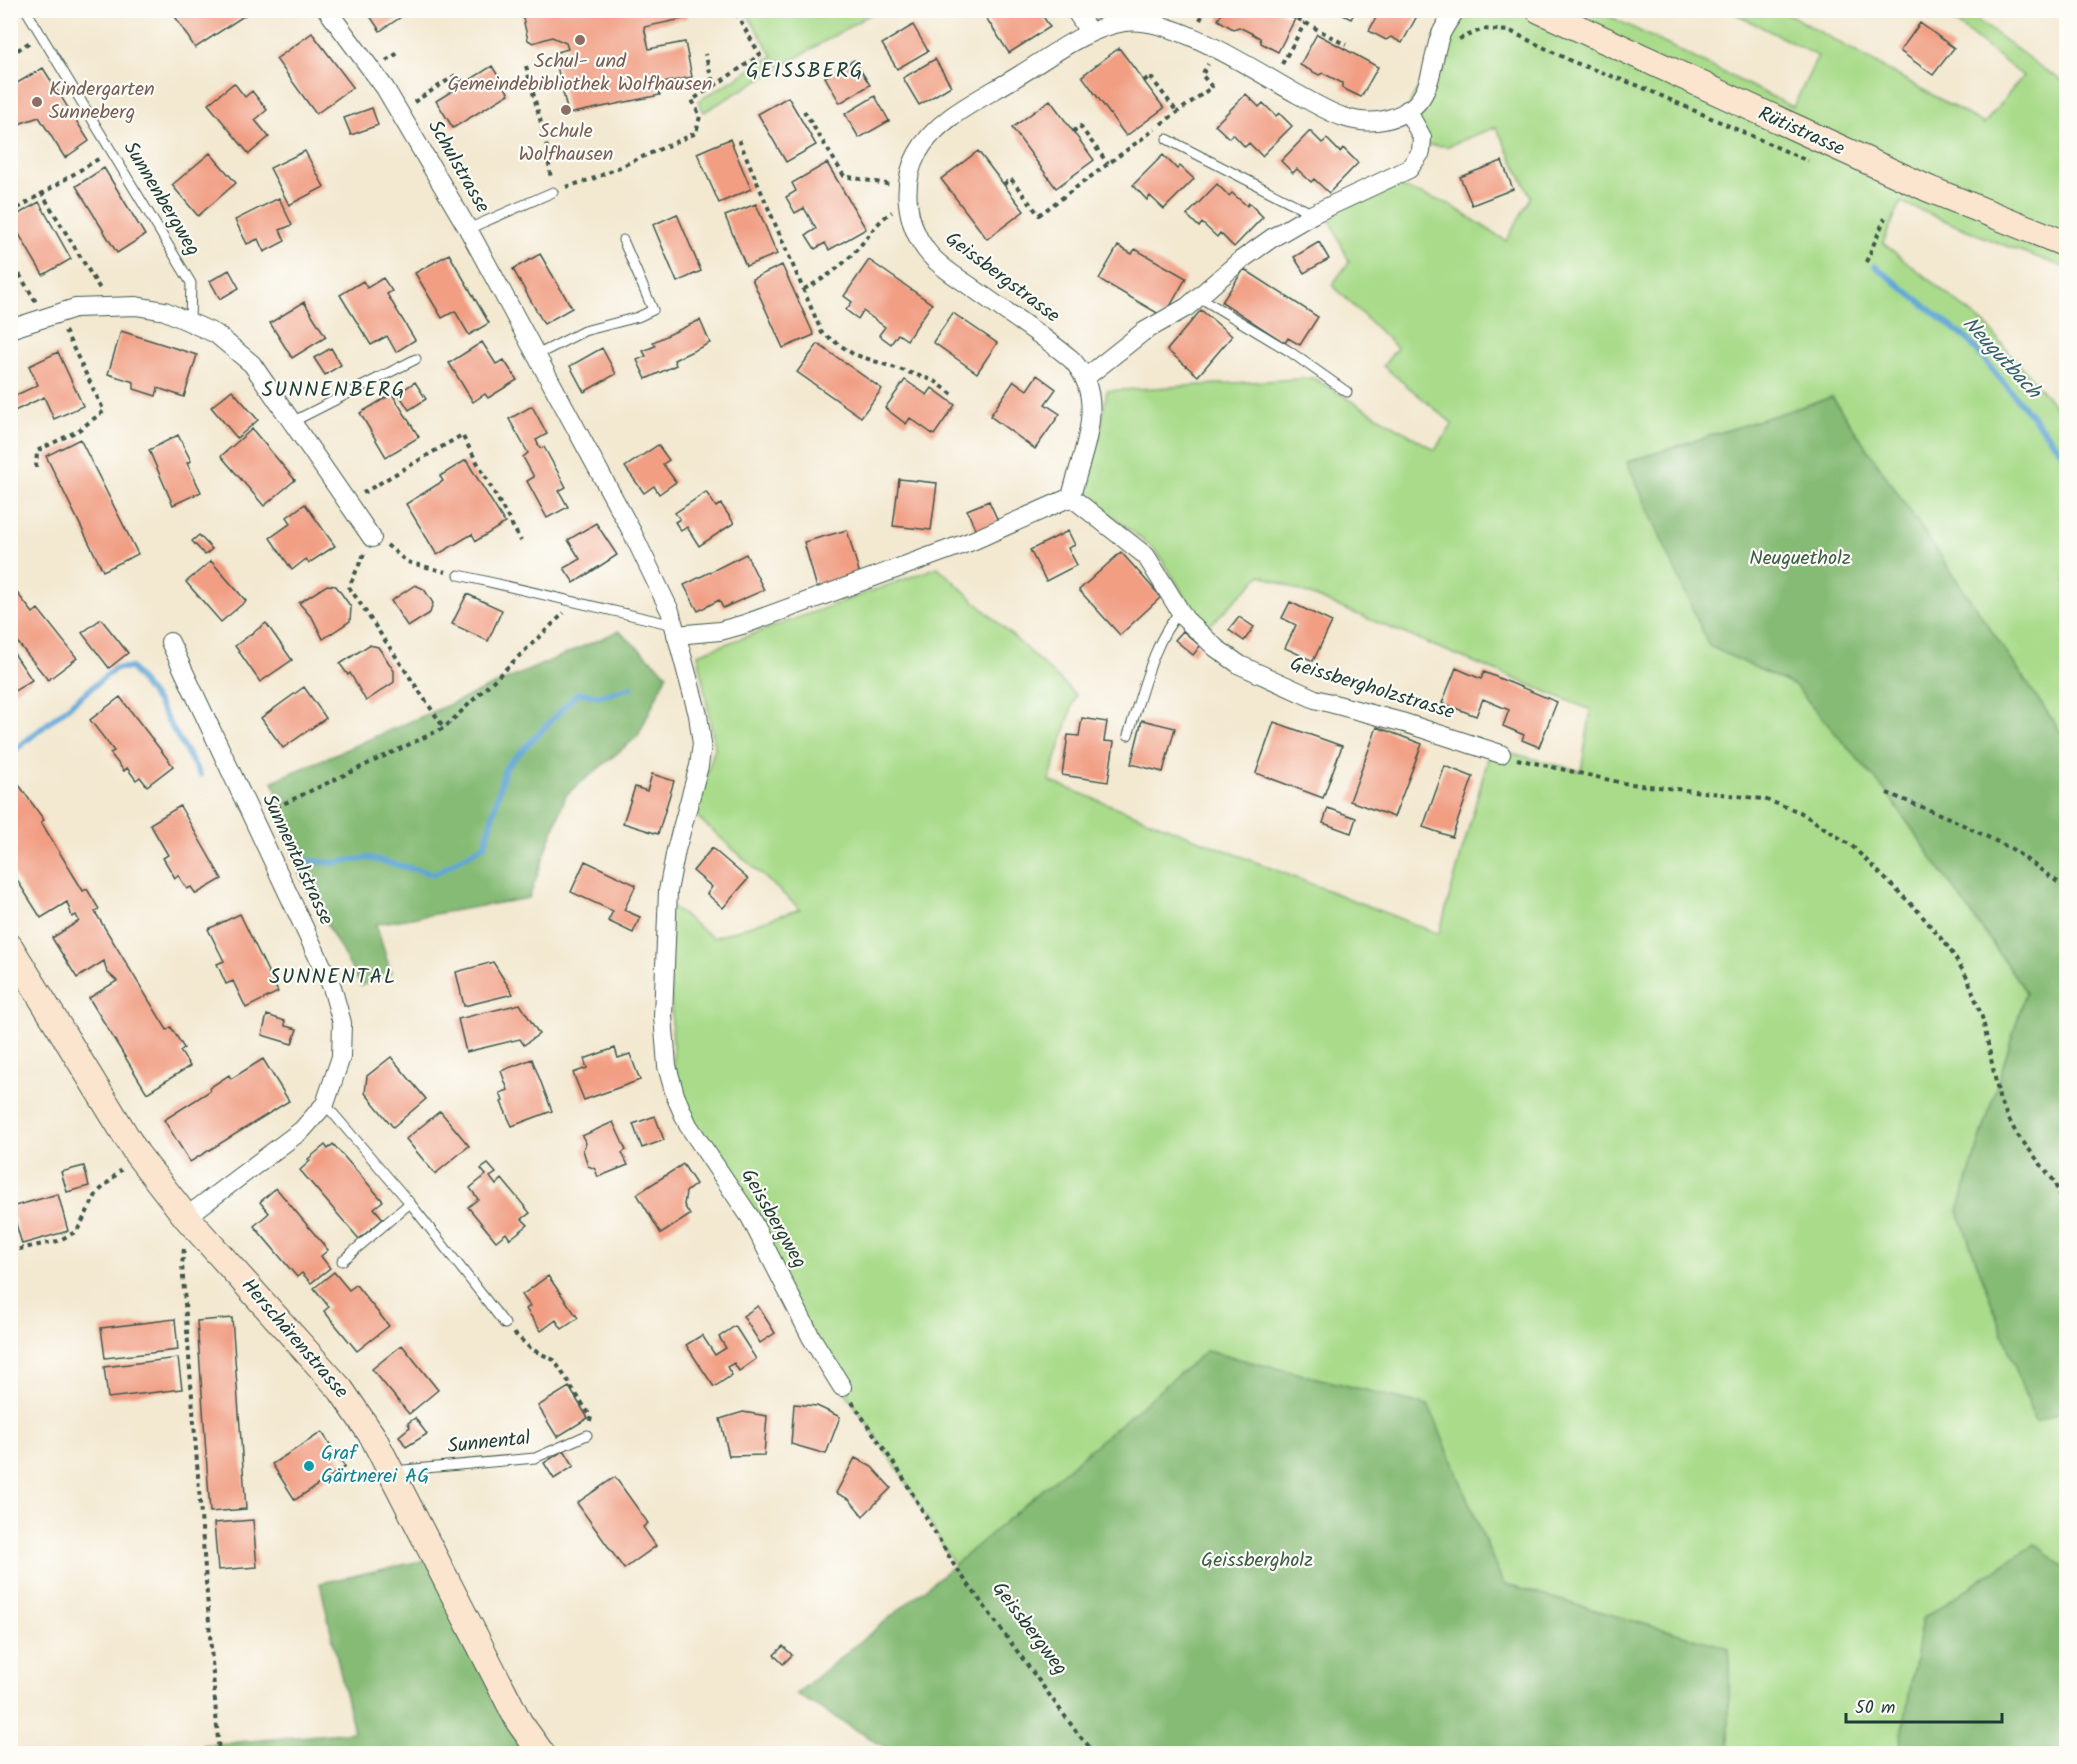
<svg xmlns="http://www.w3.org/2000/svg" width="2077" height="1764" font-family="Kalam,sans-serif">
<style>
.green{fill:#a9db8a;stroke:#648c5f;stroke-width:1.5}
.forest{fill:#86bb76;stroke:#527c55;stroke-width:1.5}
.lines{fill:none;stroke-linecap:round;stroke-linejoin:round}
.stream{stroke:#61a6d6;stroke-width:6}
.building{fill:#f19e83}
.lane-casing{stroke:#3f574b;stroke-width:11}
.street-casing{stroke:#3f574b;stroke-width:20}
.secondary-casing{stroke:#3f574b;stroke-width:28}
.path{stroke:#3f574b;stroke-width:4;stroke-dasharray:4.5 4.5;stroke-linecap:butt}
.lane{stroke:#fff;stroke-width:9}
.street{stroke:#fff;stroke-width:18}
.secondary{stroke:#fbe5cf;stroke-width:26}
.education-dot{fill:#8d6e63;stroke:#fdfcf7;stroke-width:2}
.culture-dot{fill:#0f9aa8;stroke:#fdfcf7;stroke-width:2}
.labels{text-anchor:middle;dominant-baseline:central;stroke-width:4.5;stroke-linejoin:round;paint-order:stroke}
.education-label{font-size:20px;fill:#785e54;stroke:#fdfcf7}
.street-label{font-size:20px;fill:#1f3d34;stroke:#fdfcf7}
.park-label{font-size:20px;fill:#3b5d45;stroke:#fdfcf7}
.culture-label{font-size:20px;fill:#0d838f;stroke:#fdfcf7;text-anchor:start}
.neighbourhood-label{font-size:21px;letter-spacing:1.5px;fill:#1f3d34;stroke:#fdfcf7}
.water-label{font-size:21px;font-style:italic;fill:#36626d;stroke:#fdfcf7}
</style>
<rect width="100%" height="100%" fill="#fdfcf7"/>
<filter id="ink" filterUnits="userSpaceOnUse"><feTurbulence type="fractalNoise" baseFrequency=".0167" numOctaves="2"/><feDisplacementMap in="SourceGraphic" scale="12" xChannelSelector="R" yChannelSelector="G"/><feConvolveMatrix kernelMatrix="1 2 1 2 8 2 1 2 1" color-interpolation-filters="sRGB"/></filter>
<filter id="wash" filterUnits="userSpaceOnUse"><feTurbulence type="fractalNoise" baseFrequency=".008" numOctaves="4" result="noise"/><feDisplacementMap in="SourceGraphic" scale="24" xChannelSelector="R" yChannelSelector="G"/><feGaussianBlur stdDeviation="1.35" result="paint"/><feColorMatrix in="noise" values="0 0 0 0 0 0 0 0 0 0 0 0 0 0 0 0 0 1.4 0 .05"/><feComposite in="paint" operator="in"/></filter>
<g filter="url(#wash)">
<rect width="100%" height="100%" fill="#f3e8d0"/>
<path class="green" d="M745 11H876L704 112 698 101 773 56Z
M1456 11H1599L1793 107 1818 56 1730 11H1783L1984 124 2023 76 1941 11H1965L2045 70 2066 83V268L1993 241 1901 202 1883 243 1987 326 2066 419V740L1832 397 1709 646 1795 686 1887 793 2026 992 1958 1211 2035 1422 2066 1410V1569L2035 1544 1922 1619 1899 1753H1729V1648L1503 1584 1429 1406 1207 1351 954 1565 901 1474 842 1387 675 1095 667 903 713 938 800 909 694 814 715 748 698 654 938 567 1076 695 1049 781 1439 934 1491 748 1581 771 1591 710 1261 575 1206 629 1157 552 1088 496 1107 391 1313 378 1435 450 1453 424 1383 366 1397 348 1332 285 1349 262 1325 208 1387 182 1449 204 1506 241 1531 197 1496 127 1448 146 1423 145 1407 110Z"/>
<path class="forest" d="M1832 397 2066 740V1410L2035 1422 1958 1211 2026 992 1887 793 1795 686 1709 646 1627 462Z
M619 631 667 674 638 736 566 795 529 898 376 924 391 973 361 986 299 874 273 781Z
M1206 1351 1429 1406 1503 1584 1729 1648V1753H895L796 1694 954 1565Z
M2035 1544 2066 1569V1753H1899L1922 1619Z
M434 1558 542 1753 206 1754 203 1745 354 1732 320 1583Z"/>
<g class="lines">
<path class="stream" d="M1875 266 1968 340 2066 457
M10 754 116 668H131L157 702 200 775
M302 860 331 863 369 858 434 874 485 845 505 768 578 693 601 696 632 687"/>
</g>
<g id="blocks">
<path class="building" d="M171 10H253L195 48Z
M366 10H397L401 17 380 31Z
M521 10H685L687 18 644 27 649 49 685 42 692 77 657 84 660 95 568 114 554 53 568 49 566 43 552 37 533 43 528 40Z
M981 10H1039L1050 27 1009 53Z
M1223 10H1277L1295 19 1278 52 1261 43 1260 38 1251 33 1239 27 1233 29 1218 20Z
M1333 10H1356L1351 19Z
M1380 10H1406L1417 16 1402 43 1391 37 1386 40 1369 31Z
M1920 23 1954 48 1933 75 1900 51Z
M913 25 928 51 897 69 882 44Z
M312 33 353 87 316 114 276 59Z
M1317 34 1378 67 1361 97 1342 88V83L1323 73 1319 75 1300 65Z
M1119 48 1164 108 1126 136 1082 76Z
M935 59 951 86 919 105 903 78Z
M854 60 870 85 840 103 825 77Z
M492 66 509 94 453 128 436 101Z
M43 68 89 141 65 158 39 117 10 127V87Z
M234 83 245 97 252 91 267 110 255 120 269 137 249 154 208 104Z
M1246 94 1259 107 1263 103 1276 116 1279 113 1292 126 1262 156 1249 143 1245 147 1233 134 1229 138 1215 125Z
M875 96 889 121 859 138 845 114Z
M788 97 816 145 786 162 758 114Z
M1050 100 1094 160 1056 188 1012 128Z
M372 108 378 125 351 135 344 118Z
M1310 131 1322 143 1327 139 1340 152 1343 148 1358 163 1329 193 1314 179 1311 182 1297 169 1293 173 1281 161Z
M730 139 751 189 719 203 697 153Z
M305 151 324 187 289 205 270 168Z
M978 151 1024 211 987 239 941 179Z
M210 153 236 183 198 216 172 185Z
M1163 155 1177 169 1180 166 1194 179 1164 209 1150 196 1147 200 1133 185Z
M1502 161 1513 189 1472 205 1460 177Z
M827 163 866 229 829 250 825 243 815 249 806 235 816 229 804 208 795 213 786 197 796 191 792 183Z
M104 168 145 235 117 253 76 186Z
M1217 184 1229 196 1232 193 1247 206 1249 203 1263 217 1234 247 1220 233 1217 237 1202 223 1199 227 1187 215Z
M279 198 292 225 280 230 285 241 264 252 258 239 247 244 235 220Z
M39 202 71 259 43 275 10 219Z
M756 204 777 254 746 266 725 216Z
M677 214 701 271 677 282 653 225Z
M1319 242 1329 259 1304 273 1294 257Z
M1118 246 1132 254 1135 249 1186 278 1164 317 1099 279Z
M449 254 489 323 469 335 455 311 442 318 415 273Z
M540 254 572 308 544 324 513 269Z
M869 260 932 304 907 340 898 334 891 344 879 335 885 327 863 311 858 319 846 310 852 302 844 296Z
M782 265 814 335 783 348 752 279Z
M1244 269 1318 317 1300 345 1288 338 1285 343 1222 302Z
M229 270 239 288 220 299 210 281Z
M383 278 392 291 387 294 415 340 396 352 387 336 371 345 340 295 363 281 367 288Z
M304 302 326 337 292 358 270 323Z
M1201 310 1232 336 1198 376 1167 350Z
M953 313 997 343 977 373 933 342Z
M700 320 710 343 674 360 676 365 646 379 637 360 646 356 643 351 655 346 653 342Z
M121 331 197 355 184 397 158 388 156 396 134 389V382L108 374Z
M482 342 496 364 504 360 517 380 488 398 485 394 473 402 449 363Z
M818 344 882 389 861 417 797 372Z
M331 348 341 365 325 375 314 358Z
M602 348 616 374 584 392 570 366Z
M58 352 83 406 54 419 44 397 10 413V389L14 396 38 385 29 366Z
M1037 375 1056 389 1045 404 1060 414 1035 449 990 416 1014 381 1027 390Z
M905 380 927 395 932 388 955 405 934 435 910 418 906 424 885 408Z
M415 382 426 399 409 410 398 393Z
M232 390 258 420 237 438 211 407Z
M392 394 419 437 386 457 360 413Z
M532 406 547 434 536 440 540 448 544 447 566 487 559 491 568 507 547 518 527 481 534 477 523 457 528 453 509 419Z
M252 429 295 480 264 506 221 456Z
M178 435 191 461 187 463 201 492 173 505 149 450Z
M80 439 138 554 103 571 46 456Z
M658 445 669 460 663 464 676 482 659 494 654 486 644 493 625 467Z
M466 460 505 523 476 541 472 534 437 555 406 504 443 481 440 476Z
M899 479 937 483 931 530 893 526Z
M706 492 716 507 721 504 734 523 699 546 687 527 681 531 675 522 680 519 675 513Z
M989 501 998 521 976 531 967 510Z
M305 504 335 546 309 563 306 559 292 570 270 538 291 523 287 517Z
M596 523 617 555 574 583 564 568 580 559 568 540Z
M847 530 860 575 817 588 804 542Z
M1068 531 1075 545 1068 548 1077 565 1046 581 1030 550Z
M199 535 212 549 205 555 192 541Z
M1121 552 1161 597 1120 635 1079 590Z
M746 554 764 590 723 608 719 600 698 611 684 585Z
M211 561 246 601 221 622 186 582Z
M10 584 33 613 38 609 77 658 48 680 10 633Z
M327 585 336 586 351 607 350 621 323 639 313 619 299 603Z
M415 585 424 589 433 603 430 613 408 627 391 601Z
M467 594 502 610 488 641 452 624Z
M1290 602 1332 622 1313 661 1285 648 1296 625 1282 618Z
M1239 617 1254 627 1244 641 1229 630Z
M101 619 128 653 109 668 82 633Z
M266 623 292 660 260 682 235 646Z
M1183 631 1200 646 1193 655 1175 640Z
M369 645 378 647 387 660 394 671V682L366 701 350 673 348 675 340 664Z
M13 652 32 680 10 694V654Z
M1456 668 1481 679 1484 672 1557 702 1539 747 1522 740 1524 735 1503 726 1509 710 1483 699 1476 716 1442 703Z
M304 687 326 718 283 748 261 718Z
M120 697 173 766 147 786 140 777 136 780 127 768 124 771 110 753 114 751 90 720Z
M1082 718 1107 722 1104 741 1114 742 1108 782 1062 775 1068 735 1079 736Z
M1142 720 1175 728 1163 772 1131 764Z
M1274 722 1342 746 1323 798 1256 773Z
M1377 727 1422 744 1394 817 1350 801Z
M1445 766 1473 777 1452 837 1423 827Z
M652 774 674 781 658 834 623 823 635 787 647 791Z
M19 785 44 820 41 822 83 891 87 889 99 909 95 912 167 1030 171 1027 184 1048 180 1051 190 1066 147 1093 89 998 117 981 107 972 104 961 77 978 52 938 79 921 76 915 72 917 67 902 41 918 10 869V790Z
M180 806 222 879 196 894 191 887 187 889 178 875 175 878 163 858 168 855 150 824Z
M1328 808 1356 818 1351 833 1323 823Z
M712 848 748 879 723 908 707 894 712 887 693 871Z
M585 861 636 885 624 910 640 917 633 933 608 921 613 911 571 892Z
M240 914 278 992 246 1008 233 981 226 984 217 964 224 961 208 929Z
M493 962 513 994 464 1006 456 972Z
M520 1004 539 1034 524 1045 520 1039 466 1052 458 1019Z
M267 1015 285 1021V1026L297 1029 292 1044 262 1035Z
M615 1048 618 1058 630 1054 640 1080 584 1100 573 1073 587 1068 584 1059Z
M391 1057 426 1099 393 1127 365 1093 367 1076Z
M263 1059 289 1101 190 1162 164 1120 210 1091 209 1088 229 1075 231 1079Z
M532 1059 552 1111 512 1126 501 1102 503 1101 500 1093 508 1090 501 1071Z
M440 1111 469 1146 435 1174 406 1139Z
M655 1116 664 1140 642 1148 633 1124Z
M613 1122 626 1150 622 1153 628 1165 598 1177 595 1169 588 1166 583 1150 586 1143 582 1136Z
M333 1144 383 1201 374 1208 383 1219 359 1239 300 1170 310 1161 308 1159 325 1145 328 1149Z
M488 1164 496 1173 490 1177 496 1185 502 1179 530 1213 522 1219 528 1225 510 1239 506 1233 496 1241 468 1207 478 1199 470 1188 486 1175 481 1169Z
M683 1164 696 1184 686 1192 684 1205 690 1215 661 1234 637 1194Z
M84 1166 89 1186 67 1192 61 1172Z
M276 1188 328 1250 321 1256 330 1268 311 1283 302 1273 297 1277 254 1226 269 1213 260 1202Z
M58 1194 68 1231 22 1244 11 1207Z
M334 1272 349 1290 356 1285 389 1326 357 1351 324 1311 329 1307 314 1288Z
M548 1276 578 1318 562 1329 556 1320 541 1331 526 1309 530 1306 522 1295Z
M758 1306 775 1333 760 1343 743 1316Z
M232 1318 246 1509 210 1512 197 1321Z
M175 1319 178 1350 105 1358 101 1328Z
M735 1326 756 1359 739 1371 734 1363 727 1367 732 1375 714 1387 686 1345 702 1335 715 1355 726 1348 719 1337Z
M402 1345 438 1390 409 1414 372 1369Z
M178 1358 182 1389 108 1398 104 1367Z
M569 1387 588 1418 557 1437 538 1406Z
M794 1404 817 1406 840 1417 826 1454 791 1444Z
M743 1412 767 1416 764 1455 729 1456 720 1419Z
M415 1418 427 1434 406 1447 399 1436 410 1427 408 1423Z
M322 1432 345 1467 295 1500 272 1464Z
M564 1450 574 1466 554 1479 544 1463Z
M855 1458 872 1467 891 1488 863 1516 849 1499 836 1493Z
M615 1477 648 1523 643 1527 656 1546 624 1569 577 1503Z
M253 1520 257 1567 218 1570 214 1523Z
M783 1646 792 1655 783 1664 774 1655Z"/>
</g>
</g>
<g filter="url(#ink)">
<use href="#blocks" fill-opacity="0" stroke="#3f574b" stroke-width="1.5"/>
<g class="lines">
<defs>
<path id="lane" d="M26 10 191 283 190 320
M1167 139 1313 214
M468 229 553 192
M1199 297 1289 351 1347 392
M535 356 584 331 638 317 653 310 623 240
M292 422 416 359
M459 575 674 625
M1128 735C1141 698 1153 640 1180 612
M325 1104 410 1203 505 1324
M342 1261 410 1203
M393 1471 535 1458 587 1435"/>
<path id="street" d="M327 10 385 88 468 229 632 532 670 611 698 715 702 744 699 766 676 850 668 891 663 1016 667 1066 675 1095 688 1125 750 1217 811 1337 842 1387
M1075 10 1090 33
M10 329 75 308 136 306 165 311 216 334 252 364 372 538
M1085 378 1143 332 1187 307 1241 260 1272 238 1313 214 1409 169 1421 152 1422 137 1407 110
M1071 497C1082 451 1109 398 1071 359 1041 334 1006 312 974 289 957 277 938 266 926 250 906 223 901 184 917 154 937 117 983 98 1018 76 1051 56 1086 28 1124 22 1173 15 1255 71 1299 95 1326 110 1352 127 1384 120 1433 109 1428 76 1439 39 1442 29 1449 20 1456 10
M1071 497 1146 556 1185 619 1216 648 1240 665 1315 699 1405 723 1501 754
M676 635 720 631 745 624 972 541 1071 497
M170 642 332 987 342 1023 341 1057 325 1104 302 1130 186 1217"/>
<path id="secondary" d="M1539 10 1929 189 2066 244
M10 947 137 1154 186 1217 341 1390 373 1437 519 1722 542 1754"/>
</defs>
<use href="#lane" class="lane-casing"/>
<use href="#street" class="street-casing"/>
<use href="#secondary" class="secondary-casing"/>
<path class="path" d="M1282 10 1346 45
M1200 20 1205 10
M1459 39 1483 29 1510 31 1573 62 1639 86 1808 161
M10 55 30 42
M386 61 398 53
M1282 64 1305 23
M526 66 546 142 551 180
M1144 81 1150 76 1177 112
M714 86 760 55 734 10
M414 102 456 75 464 83
M804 111 844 176 892 185
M1161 124 1212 87 1202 75 1208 64
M1073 132 1080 126 1108 164
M739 140 822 333 853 354 935 381 953 395
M1004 184 1011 179 1039 215 1155 129
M566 187 595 178 696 133 700 116 692 100 714 86 705 54
M41 192 100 289
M10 213 100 158
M10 259 36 302
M1866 262 1885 218
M804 289C825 279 845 264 860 246 871 233 878 221 892 212
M36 468 37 451 79 430 104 411 65 331
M363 493 462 435 521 541
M387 545 407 562 446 572
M364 554 349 587 444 728
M1517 759 1623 783 1764 799 1800 812 1852 846 1917 910 1949 948 1968 979 1983 1020 2000 1102 2016 1133 2054 1181 2059 1194 2066 1230
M1887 793 1949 818 2012 849 2066 888
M268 811 444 728 564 613
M184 1249 182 1264 219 1754
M10 1251 58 1241 77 1231 97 1193 121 1170
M514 1333 531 1349 554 1360 591 1417 590 1421
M852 1402 901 1474 954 1565 1078 1734 1096 1754"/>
<use href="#lane" class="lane"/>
<use href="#street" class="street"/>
<use href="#secondary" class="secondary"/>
</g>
</g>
<g class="education-dot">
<circle cx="580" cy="40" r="6"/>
<circle cx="37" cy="102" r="6"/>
<circle cx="566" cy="110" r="6"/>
</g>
<circle class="culture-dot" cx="309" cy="1466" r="6"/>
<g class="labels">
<g class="education-label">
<text x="580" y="62">Schul- und<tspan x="580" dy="23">Gemeindebibliothek Wolfhausen</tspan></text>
<text x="49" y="90" text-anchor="start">Kindergarten<tspan x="49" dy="23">Sunneberg</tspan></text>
<text x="566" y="132">Schule<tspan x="566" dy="23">Wolfhausen</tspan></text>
</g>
<g class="street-label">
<text transform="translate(1801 132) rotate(24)">Rütistrasse</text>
<text transform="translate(458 167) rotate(60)">Schulstrasse</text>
<text transform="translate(161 199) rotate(59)">Sunnenbergweg</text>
<text transform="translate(1002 278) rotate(37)">Geissbergstrasse</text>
<text transform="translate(1372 689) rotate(17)">Geissbergholzstrasse</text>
<text transform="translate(297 860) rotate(65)">Sunnentalstrasse</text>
<text transform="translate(773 1219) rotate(60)">Geissbergweg</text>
<text transform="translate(294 1339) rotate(49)">Herschärenstrasse</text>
<text transform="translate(489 1443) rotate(-6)">Sunnental</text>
<text transform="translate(1029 1629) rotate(53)">Geissbergweg</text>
</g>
<g class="park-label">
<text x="1800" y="559">Neuguetholz</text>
<text x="1257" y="1561">Geissbergholz</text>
</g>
<g class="culture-label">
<text x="321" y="1454">Graf<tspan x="321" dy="23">Gärtnerei AG</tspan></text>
</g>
<g class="neighbourhood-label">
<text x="805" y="71">GEISSBERG</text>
<text x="334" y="390">SUNNENBERG</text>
<text x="333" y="977">SUNNENTAL</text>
</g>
<g class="water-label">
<text transform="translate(2001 358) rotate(47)">Neugutbach</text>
</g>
</g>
<rect width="2077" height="1764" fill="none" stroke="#fdfcf7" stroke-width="36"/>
<path d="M1846 1713v9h156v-9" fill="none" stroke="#1f3d34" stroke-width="3"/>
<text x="1855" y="1713" font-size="18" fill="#1f3d34" stroke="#fdfcf7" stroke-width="4.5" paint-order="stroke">50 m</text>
</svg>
